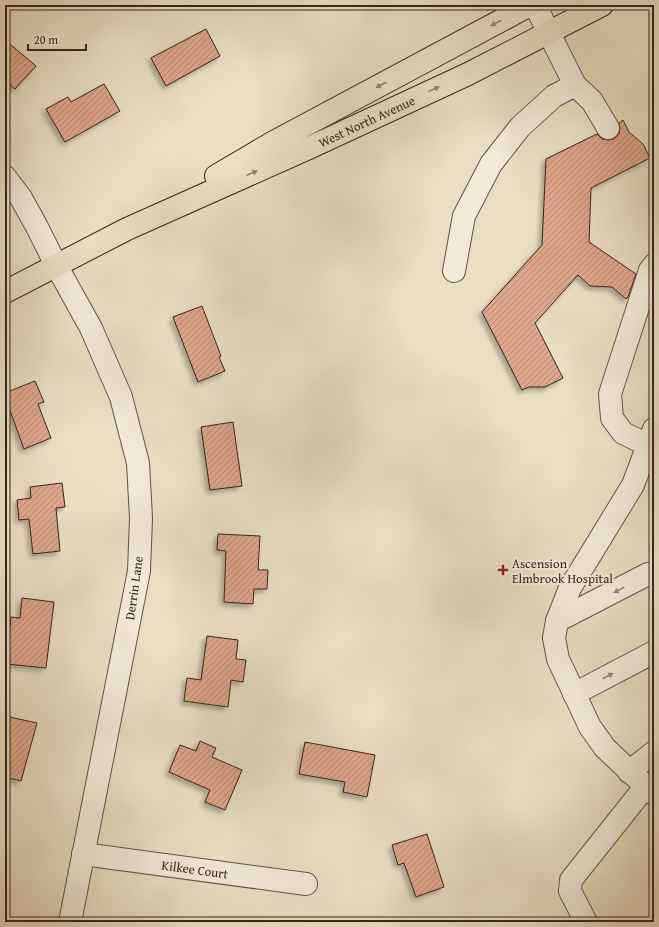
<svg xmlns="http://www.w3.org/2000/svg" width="659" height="927" font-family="'Gentium Book Plus',serif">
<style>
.building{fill:url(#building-hatch);stroke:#35241c;filter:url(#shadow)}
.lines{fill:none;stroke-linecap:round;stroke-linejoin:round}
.minor-casing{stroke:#625246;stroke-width:24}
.major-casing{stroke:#35241c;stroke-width:24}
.minor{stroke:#f1ead7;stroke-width:22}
.major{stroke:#e9dec2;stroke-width:22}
.oneway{fill:#8f816f}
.oneway2{fill:#93877a}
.poi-dot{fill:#8f2418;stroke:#f1ead7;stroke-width:1.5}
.labels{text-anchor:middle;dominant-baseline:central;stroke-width:4;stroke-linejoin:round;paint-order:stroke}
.street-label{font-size:13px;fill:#35241c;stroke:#f1ead7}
.poi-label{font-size:13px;fill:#35241c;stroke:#f1ead7;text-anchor:start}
</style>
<defs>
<pattern id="building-hatch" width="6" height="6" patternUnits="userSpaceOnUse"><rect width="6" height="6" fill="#dea68a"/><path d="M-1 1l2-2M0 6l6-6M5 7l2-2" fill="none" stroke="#b58770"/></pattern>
<filter id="shadow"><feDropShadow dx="-3.5" dy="3.5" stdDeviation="2" flood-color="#0004"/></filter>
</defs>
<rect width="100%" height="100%" fill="#e9dec2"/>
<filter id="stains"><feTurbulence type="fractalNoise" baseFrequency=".005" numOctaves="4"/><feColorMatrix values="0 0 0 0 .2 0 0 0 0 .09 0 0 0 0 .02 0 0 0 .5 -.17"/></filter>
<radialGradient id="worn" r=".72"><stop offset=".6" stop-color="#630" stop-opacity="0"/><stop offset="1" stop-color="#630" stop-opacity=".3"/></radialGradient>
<path class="building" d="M206 29 220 56 166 86 151 58Z
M5 40 36 66 15 89 5 80Z
M104 84 120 111 65 142 46 109 68 97 71 102Z
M623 120 629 132 643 144 650 158 591 188 589 242 636 274 628 297 626 299 612 287 590 286 578 275 535 323 563 378 545 387H529L522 390 482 312 542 245 546 159 597 134 602 139 608 140 614 139 619 134 620 128 619 123Z
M202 306 221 356 219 357 225 371 198 382 173 317Z
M35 381 44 402 38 404 51 438 24 449 5 397V393Z
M233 422 242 486 210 490 201 427Z
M62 483 65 507 56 508 60 551 33 554 29 519 19 520 17 500 31 498 30 487Z
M218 534 260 536 258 570H268L267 589H254L253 604 224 602 226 551 217 550Z
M22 598 54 602 46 668 6 664 11 617 20 618Z
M207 636 238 640 236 659 246 660 243 682 231 680 228 707 184 701 187 678 201 680Z
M5 716 37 723 21 781 5 777Z
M200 741 216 748 212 757 242 770 225 810 205 802 210 790 169 772 180 745 196 751Z
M305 742 375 755 367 797 343 792 345 782 299 774Z
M427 834 444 887 416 897 404 863 398 865 392 845Z"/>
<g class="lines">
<defs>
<g id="minor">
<path d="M535 5 575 85 592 101 608 128"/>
<path d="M5 177 21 198 37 227 56 265 91 328 121 397 138 463 141 518 139 571 70 922"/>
<path d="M454 271 464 216 491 164 520 127 554 96 575 85"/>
<path d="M654 429 633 485 570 588 557 621 554 638 558 659 590 727 605 748 654 794"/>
<path d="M648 445 623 433 612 418 610 394 650 270 654 265"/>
<path d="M557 621 648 574 654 575"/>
<path d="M574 694 654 652"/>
<path d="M629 772 654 752"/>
<path id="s1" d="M83 854 306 884"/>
<path d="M586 922 570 891 571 880 645 787"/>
</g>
<g id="major">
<path d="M216 176 272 143 530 5"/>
<path id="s2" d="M5 292 127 229 311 147 468 74 602 5"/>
</g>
</defs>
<use href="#minor" class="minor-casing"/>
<use href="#major" class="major-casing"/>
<use href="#minor" class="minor"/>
<use href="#major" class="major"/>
</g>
<defs><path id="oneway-solid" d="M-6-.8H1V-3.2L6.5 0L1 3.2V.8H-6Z"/></defs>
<g class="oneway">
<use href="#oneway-solid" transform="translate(496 23) rotate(152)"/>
<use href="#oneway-solid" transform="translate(381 85) rotate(152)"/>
<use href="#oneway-solid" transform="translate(434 89) rotate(-25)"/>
<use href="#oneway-solid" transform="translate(252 173) rotate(-24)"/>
</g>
<g class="oneway2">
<use href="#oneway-solid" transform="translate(619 590) rotate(153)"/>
<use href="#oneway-solid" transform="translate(608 676) rotate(-28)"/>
</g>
<path class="poi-dot" d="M501 564h4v4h4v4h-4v4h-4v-4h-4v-4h4z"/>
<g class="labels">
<g class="street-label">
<text stroke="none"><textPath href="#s2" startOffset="400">West North Avenue</textPath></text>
<text transform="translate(134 588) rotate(-82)">Derrin Lane</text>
<text stroke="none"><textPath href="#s1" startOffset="113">Kilkee Court</textPath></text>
</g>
<g class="poi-label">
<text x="512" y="563">Ascension<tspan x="512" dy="15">Elmbrook Hospital</tspan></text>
</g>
</g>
<rect width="659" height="927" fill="none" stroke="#e9dec2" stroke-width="20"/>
<rect x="6" y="6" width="647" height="915" fill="none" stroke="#35241c" stroke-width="2"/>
<rect x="10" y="10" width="639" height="907" fill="none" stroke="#35241c"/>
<path d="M28 44v6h58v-6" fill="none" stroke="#35241c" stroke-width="2"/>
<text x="34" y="44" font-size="12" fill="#35241c" stroke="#f1ead7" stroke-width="3" paint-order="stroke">20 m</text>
<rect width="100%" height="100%" filter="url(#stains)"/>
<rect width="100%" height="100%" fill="url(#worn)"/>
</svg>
